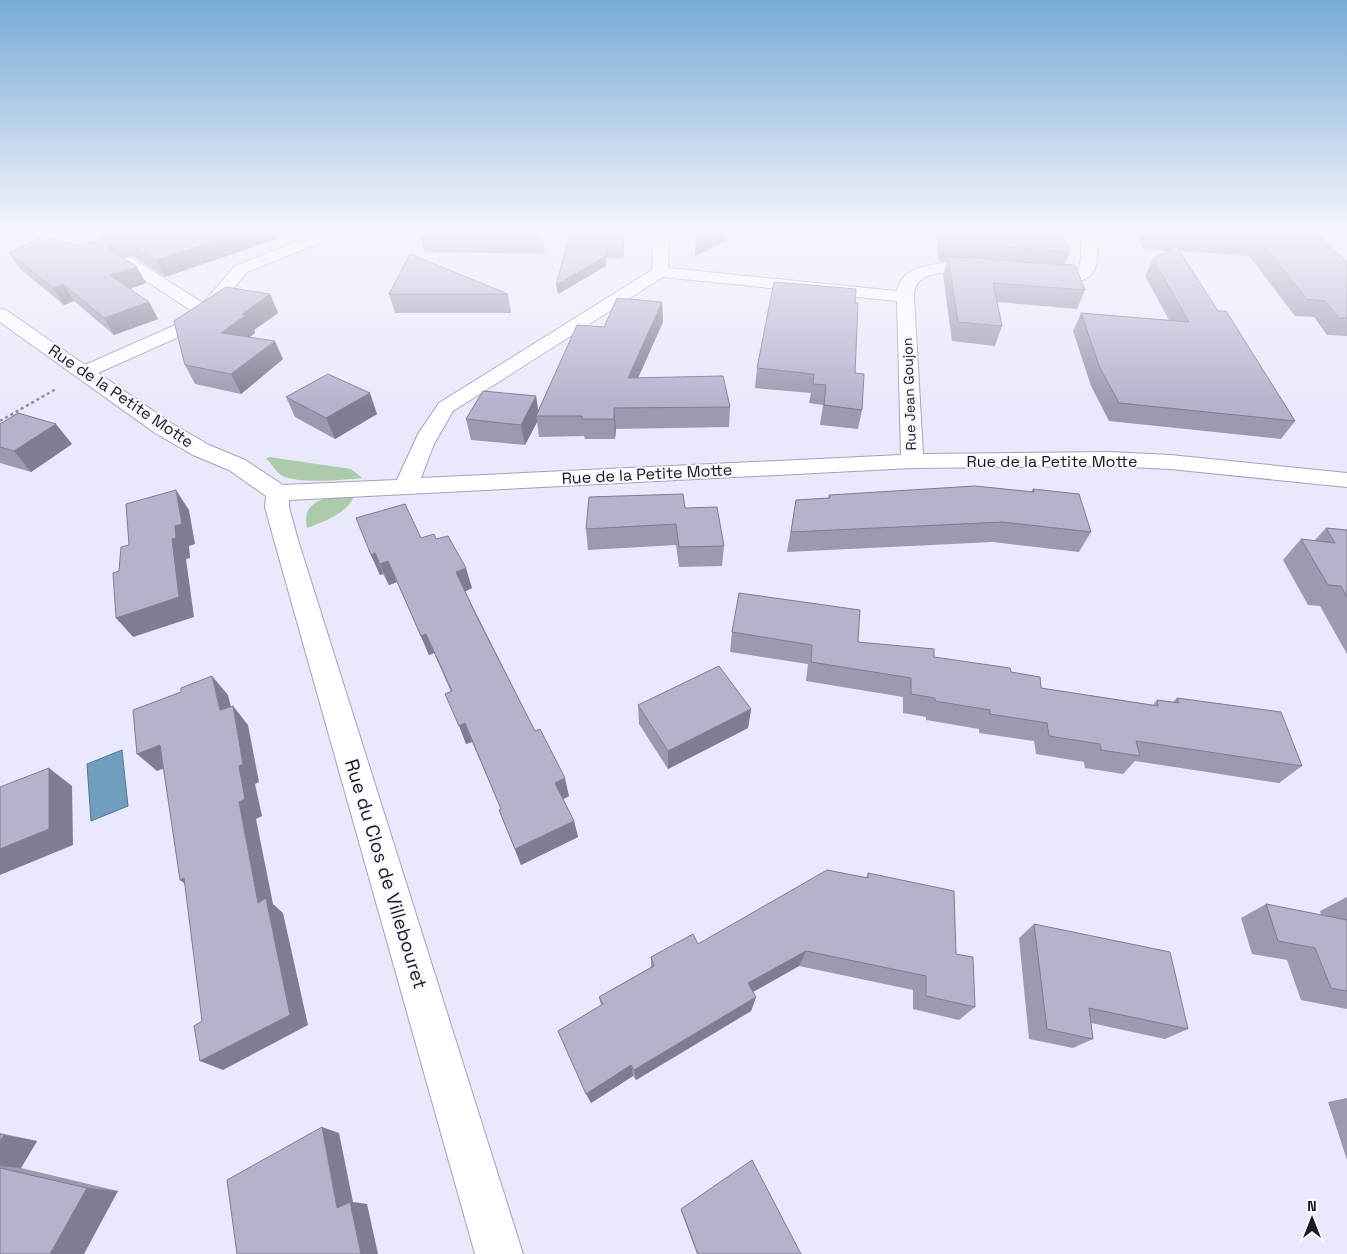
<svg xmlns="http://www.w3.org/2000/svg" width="1347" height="1254" font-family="'Space Grotesk',sans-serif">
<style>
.green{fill:#accbab}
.water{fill:#719ebe;stroke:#577690}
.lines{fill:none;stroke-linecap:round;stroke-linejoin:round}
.street-casing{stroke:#a4a1bd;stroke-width:2}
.path{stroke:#8f8e9d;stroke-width:2.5;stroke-dasharray:3 3;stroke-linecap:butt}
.street{fill:#fff;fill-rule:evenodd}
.wall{fill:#9c99b1}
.shaded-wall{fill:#7f7d90}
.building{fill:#b5b2ce;stroke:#7f7d90}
.labels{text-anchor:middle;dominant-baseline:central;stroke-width:4;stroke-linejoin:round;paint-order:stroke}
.far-street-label{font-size:14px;fill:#1a1923;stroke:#f8f7fd}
.street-label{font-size:16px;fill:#1a1923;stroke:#f8f7fd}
.near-street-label{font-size:19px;fill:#1a1923;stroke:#f8f7fd}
</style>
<rect width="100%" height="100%" fill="#eae9fb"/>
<path class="green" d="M269 457 351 469 362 478C345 480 297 484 283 476 276 473 273 464 266 459Z
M354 496C348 513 323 522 307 528 300 497 332 497 354 496Z"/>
<path class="water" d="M122 750 128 806 91 821 87 764Z"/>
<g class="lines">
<defs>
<path id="street" d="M313 229H328L319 243 247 272 203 326 98 373 171 423 209 445 245 460 283 485 397 480 418 434 439 403 652 270 654 229H669L668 268 897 291C902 257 964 261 989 268L991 271 989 274 983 276C961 274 913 264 914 297L923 454 1110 452 1170 455 1347 473V487L1170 469 1110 466 912 468 289 500V507L298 540 523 1254H475L274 540 265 507 266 496 229 470 193 455 155 433 0 322V309L6 310 85 365 191 318 195 313 120 264 118 261 120 258H132L203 303 235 266 308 237ZM663 277 897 301 901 455 421 478 434 444 453 411Z
M1081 229H1096C1096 241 1099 254 1096 265 1092 288 1054 284 1037 279L1035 276 1037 273 1072 272 1079 269 1081 257Z"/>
</defs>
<use href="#street" class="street-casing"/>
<path class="path" d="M0 421 56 389"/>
<use href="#street" class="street"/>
</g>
<path class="wall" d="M625 229 623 258H606V266L558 294 587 231Z
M938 229H1061L1070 252 1065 265 1085 290 1077 309 997 302 1002 326 995 346 952 341 943 275 947 262H939L936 237Z
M1133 229H1311L1347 262V336L1327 335 1314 317 1295 316 1249 256 1180 251 1218 311 1295 421 1281 439 1109 421 1091 386 1073 331 1081 313 1169 320 1145 276 1153 259 1167 251 1144 249Z
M285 236 165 277 133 256 122 257 146 283 130 289 149 302 158 319 114 335 74 301 64 305 20 269 9 253 78 245 98 241Z
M421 237 543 239 545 254 424 252Z
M270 294 278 313 254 330 255 333 250 337 283 359 241 394 195 384 185 365Z
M389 294H508L511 313H395Z
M662 302 663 322 638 378 730 407 729 427 616 429 615 439H585L584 436 539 437 537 422 525 445 471 440 466 419 536 396 538 410 604 327Z
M855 303V373L862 410 858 429 820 425 823 405 809 403 811 393 755 388 757 368Z
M286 397 377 414 335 439 295 417Z
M0 424 72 444 31 472 0 463Z
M1033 489 1091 532 1079 552 993 542 787 552 796 500 828 498 829 495 1031 492Z
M685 508 724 546 722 566 679 567 676 545 588 550 586 529Z
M1326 528 1347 530V654L1320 606 1308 605 1283 560 1301 539 1314 541Z
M421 538 436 539 472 588 465 591 535 731 569 796 563 799 574 821 578 837 521 865 499 810 501 809 472 742 466 744 451 692 434 653 429 655 397 582 389 585 383 574 380 575 371 555Z
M732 632 858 642 1011 672 1041 688 1153 705 1157 700 1173 702 1177 698 1302 766 1279 783 1135 761 1123 774 1085 768 1084 762 1036 754 1034 741 979 733V729L926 720V717L903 713V697L806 681 808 664 730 652Z
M638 705 751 709 748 728 668 769 639 724Z
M868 873 956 954 975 1007 959 1020 913 1009V990L799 966 753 992 756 997 751 1011 636 1080 633 1076 591 1103 601 1005 599 997 651 967V957L698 944 866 878Z
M1347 897V1009L1301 1000 1287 960 1252 954 1241 918 1266 904 1321 915 1320 911Z
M1034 924 1188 1029 1165 1039 1091 1023 1093 1039 1073 1048 1029 1039 1019 938Z
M1347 1098V1160L1328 1102Z
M0 1133 37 1141 21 1168 118 1191 0 1254Z
M681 1209 801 1254H697L681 1211Z"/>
<path class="shaded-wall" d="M250 229H290L285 236 165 277 156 260Z
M624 229H625L623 258 622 248Z
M727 229H728L727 241 695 256 696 244Z
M109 241 118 257 116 262 107 246Z
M606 248V266L558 294 556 285Z
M137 267 146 283 120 292 110 275Z
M63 284 74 301 64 305 53 288Z
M270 294 278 313 254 330 255 333 230 352 221 333 242 314Z
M149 302 158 319 114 335 104 318Z
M662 302 663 322 629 398 628 378Z
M275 341 283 359 241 394 231 374Z
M370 393 377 414 335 439 326 418Z
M536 396 539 416H536L537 422 525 445 521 425Z
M614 408 616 429 615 439 614 419Z
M56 424 72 444 31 472 14 451Z
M176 490 189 510 195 544 189 546 190 558 186 559 194 617 133 637 116 618 172 539 175 526Z
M375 553 383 574 380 575 371 555Z
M388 561 397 582 389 585 380 564Z
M466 568 472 588 462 593 456 572Z
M426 634 434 653 429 655 421 636Z
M212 676 228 695 236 728 220 710Z
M233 706 248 725 259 782 255 784 262 816 256 819 273 904 283 913 308 1025 223 1070 200 1061 258 903 239 802Z
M751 709 748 728 668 769V751Z
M465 723 472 742 466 744 459 726Z
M160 745 178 763 157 771 137 754Z
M49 768 72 786 73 845 0 875V849Z
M565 778 569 796 560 801 555 783Z
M574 821 578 837 521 865 515 849Z
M184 878 200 895 180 880Z
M806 951 799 966 744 997 748 983Z
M756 997 751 1011 636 1080 634 1070Z
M631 1065 633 1076 591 1103 586 1094Z
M322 1127 339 1133 353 1202 367 1204 378 1254H361L337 1208Z
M4 1135 37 1141 21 1168 0 1166V1141Z
M87 1188 118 1191 84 1254H50Z"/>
<path class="building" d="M104 229H250L156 260 124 240 109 241 107 246 110 249 137 267 110 275 149 302 104 318 63 284 53 288 9 253 42 237 78 245 98 241Z
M425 229H522L543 239 421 237Z
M587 229H624L622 248H606V256L556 285 571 231H587Z
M696 229H727L696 244Z
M942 229H1061L1070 252 971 244H944Z
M1150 229H1311L1347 262V318H1339L1325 301 1307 299 1259 240 1152 233Z
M1176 246 1218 311H1226L1295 421 1119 403 1100 368 1081 313 1189 322 1153 259Z
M410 254 508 294H389Z
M948 257 979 258 1033 263 1075 265 1085 290 993 283 1002 326 958 322Z
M774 282 856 289 855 303H858L855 373 864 374 862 410 824 405 826 385 813 384 814 374 757 368Z
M226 287 270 294 242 314 246 315 221 333 275 341 231 374 185 365 174 321Z
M617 298 662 302 628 378 723 376 730 407 614 408V419H582V416H536L577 325 604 327Z
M328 374 370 393 326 418 286 397Z
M483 391 536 396 521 425 466 419Z
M18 413 56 424 14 451 0 447V424Z
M975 486 1034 492 1033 489 1079 494 1091 532 1003 522 791 532 796 500 830 498 829 495Z
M176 490 182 524 175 526 176 538 172 539 179 597 116 618 113 573 119 571 121 547 129 545 126 504Z
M683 494 685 508 717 507 724 546 679 547 676 524 586 529 589 497Z
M405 504 421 538 434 534 436 539 448 536 466 568 456 572 476 615 535 731 540 729 565 778 555 783 574 821 515 849 499 810 501 809 465 723 459 726 445 694 452 691 426 634 421 636 388 561 380 564 375 553 371 555 356 518Z
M1326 528 1347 530V597L1341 586 1328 585 1301 539 1335 543Z
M739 593 860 610 858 642 934 649V657L1010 668 1011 672 1040 677 1041 688 1158 706 1157 700 1179 703 1177 698 1281 712 1302 766 1136 741 1140 756 1101 750 1100 744 1049 736 1047 723 990 714V710L935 701V698L911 694V678L811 662 812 645 732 632Z
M719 666 751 709 668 751 638 705Z
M212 676 220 710 233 706 243 764 239 766 245 799 239 802 258 903 266 898 290 1015 200 1061 194 1026 202 1021 184 878 180 880 160 745 137 754 133 710 181 692V688Z
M49 768V829L0 849V787Z
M827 870 868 878V873L954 891 956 954 973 957 975 1007 926 996V976L806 951 748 983 756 997 634 1070 631 1065 586 1094 558 1031 603 1004 599 997 654 966 651 957 693 934 698 944Z
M1266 904 1347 920V991L1331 988 1315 948 1278 941Z
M1034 924 1170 952 1188 1029 1089 1008 1093 1039 1047 1029Z
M322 1127 337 1208 350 1202 361 1254H237L227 1180Z
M0 1134 4 1135 0 1141Z
M752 1160 801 1254H698L681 1209Z
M0 1168 87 1188 50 1254H0Z"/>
<linearGradient id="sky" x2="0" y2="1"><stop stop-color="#78abd7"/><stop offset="0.57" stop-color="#f6f5fd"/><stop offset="1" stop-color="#f6f5fd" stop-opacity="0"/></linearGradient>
<rect width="1347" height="405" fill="url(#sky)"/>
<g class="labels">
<g class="far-street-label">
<text transform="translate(909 394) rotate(-92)">Rue Jean Goujon</text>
</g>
<g class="street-label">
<text transform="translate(121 396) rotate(34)">Rue de la Petite Motte</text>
<text x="1052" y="461">Rue de la Petite Motte</text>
<text transform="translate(647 474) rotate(-3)">Rue de la Petite Motte</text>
</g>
<g class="near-street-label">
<text transform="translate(386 874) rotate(73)">Rue du Clos de Villebouret</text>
</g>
</g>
<g transform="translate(1312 1219)" stroke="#f8f7fd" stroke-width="4" paint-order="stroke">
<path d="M0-4L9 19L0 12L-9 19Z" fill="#1a1923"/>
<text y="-8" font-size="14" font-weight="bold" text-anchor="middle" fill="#1a1923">N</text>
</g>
</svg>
